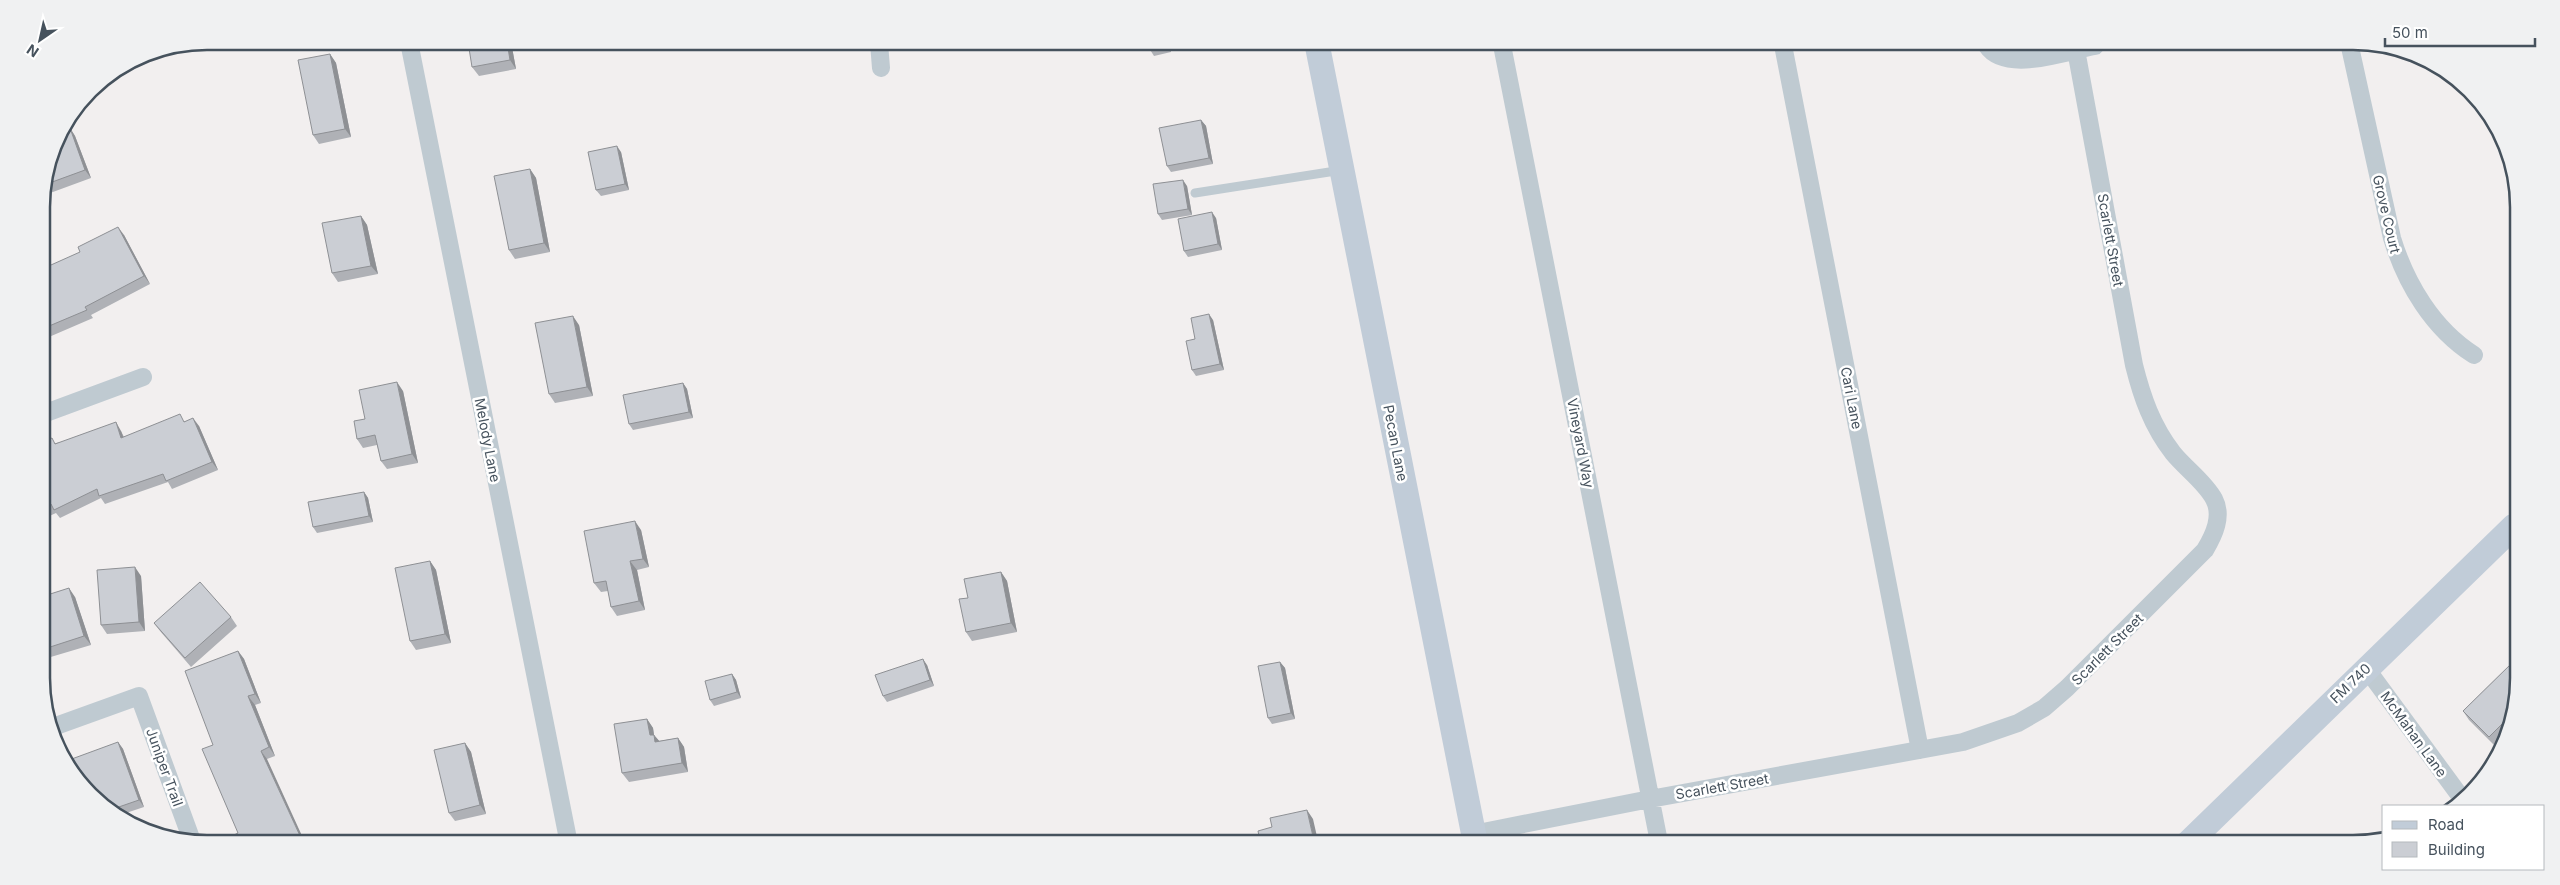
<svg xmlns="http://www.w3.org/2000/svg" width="2560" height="885" font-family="Inter,sans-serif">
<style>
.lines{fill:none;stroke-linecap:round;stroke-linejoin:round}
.lane{stroke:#bfcad1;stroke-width:9}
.street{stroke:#bfcad1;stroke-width:18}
.secondary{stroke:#c1ccd8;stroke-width:25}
.wall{fill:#afb1b6}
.shaded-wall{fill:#8e9094}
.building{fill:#cbced4;stroke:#8e9094}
.labels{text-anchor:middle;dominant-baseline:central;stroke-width:5;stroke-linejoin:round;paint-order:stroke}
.street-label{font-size:14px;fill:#46525d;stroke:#fff}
.rim{fill:none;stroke:#46525d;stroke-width:2.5}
</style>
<rect width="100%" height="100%" fill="#f2efef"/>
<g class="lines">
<path class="lane" d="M1195 193 1342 170"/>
<path class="street" d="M409 42 568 839
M879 43 881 68
M1502 45 1659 842
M1783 45 1920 750
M1987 46C2006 74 2067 51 2095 46
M2350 47 2392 238C2406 284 2433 329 2474 355
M43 414 143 377
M2366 668 2463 800
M53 727 139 696 191 838
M1473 834 1650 799 1963 742 2018 723 2044 708 2067 688 2205 550C2214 535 2223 516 2214 499 2205 482 2185 468 2173 453 2152 426 2142 397 2134 365L2076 50"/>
<path class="secondary" d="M1317 44 1475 841
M2188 843 2514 526"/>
</g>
<path class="wall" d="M511 42 516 69 479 76 472 67Z
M1148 44H1169L1171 52 1154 56 1149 48Z
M330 54 336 63 351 137 319 144 313 135Z
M1201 120 1206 126 1213 164 1171 172 1167 166Z
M70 128 75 136 91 178 42 196 54 143Z
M621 152 629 190 601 196 596 190Z
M530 169 536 178 550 252 515 259 509 250Z
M1187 186 1192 215 1162 220 1158 214Z
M361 216 367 225 378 274 338 282 332 273Z
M1216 218 1222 250 1188 257 1184 251Z
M124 235 150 284 91 315 93 318 42 340V269Z
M1213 320 1224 370 1196 376 1192 370 1195 339Z
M579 325 593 396 555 403 549 394Z
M683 383 687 389 693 418 633 430 629 424Z
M403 391 418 463 387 469 381 461 377 445 363 448 357 439 365 419Z
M185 421 199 426 218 470 172 489 168 482 105 504 101 498 60 518 56 513 43 519V442L56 443 121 431 124 437Z
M364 492 368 498 373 522 317 533 313 527Z
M641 530 649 567 637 570 645 610 617 616 611 607 608 591 601 592 594 583Z
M430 561 436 570 451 643 416 650 410 641Z
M1001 572 1007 581 1017 632 972 641 966 632 968 598Z
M141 576 145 631 107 634 101 625Z
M44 596 75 597 91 645 44 659Z
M231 617 237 626 191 667 160 631 154 623Z
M238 651 244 659 261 703 255 705 275 756 267 759 238 833Z
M1280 662 1285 668 1295 719 1272 724 1268 718Z
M2513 662V721L2508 733 2495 746 2469 720 2463 711Z
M44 665 49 676 44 678Z
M927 665 934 686 887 702 883 696Z
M732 674 736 680 741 698 714 706 710 700Z
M647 719 653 728 654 735 659 741 678 738 684 747 688 772 629 782 622 773Z
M118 742 123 749 144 807 117 816 83 788Z
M465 743 471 752 486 814 455 821 449 813Z"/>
<path class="shaded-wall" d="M507 42H511L516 69 510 60Z
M1166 44H1169L1171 52 1166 45Z
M330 54 336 63 351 137 345 129Z
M1201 120 1206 126 1213 164 1209 158Z
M70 128 75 136 91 178 85 170Z
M617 146 621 152 629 190 625 184Z
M530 169 536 178 550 252 544 243Z
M1183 180 1187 186 1192 215 1188 209Z
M1212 212 1216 218 1222 250 1218 244Z
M361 216 367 225 378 274 371 266Z
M118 227 124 235 150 284 144 276Z
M1209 314 1213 320 1224 370 1220 364Z
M573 316 579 325 593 396 587 387Z
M397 382 403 391 418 463 412 454Z
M683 383 687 389 693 418 689 412Z
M193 418 199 426 218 470 212 462Z
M116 422 121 431 127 447 121 438Z
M364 492 368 498 373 522 369 516Z
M635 521 641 530 649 567 643 559Z
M430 561 436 570 451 643 445 634Z
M630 561 637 570 645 610 639 601Z
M135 567 141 576 145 631 139 622Z
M1001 572 1007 581 1017 632 1011 623Z
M69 588 75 597 91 645 84 636Z
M238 651 244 659 261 703 255 694Z
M923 659 927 665 934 686 930 680Z
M1280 662 1285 668 1295 719 1291 713Z
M44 665 49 676 44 669Z
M732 674 736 680 741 698 737 692Z
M248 696 255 705 275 756 269 747Z
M647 719 653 728 654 735 661 743 662 750 650 735Z
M678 738 684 747 688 772 682 763Z
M118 742 123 749 144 807 139 800Z
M465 743 471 752 486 814 480 805Z
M261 751 267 759 303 838H301Z
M1307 810 1313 819 1318 841H1314Z"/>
<path class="building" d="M468 42H507L510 60 472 67Z
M1148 44H1166V45L1149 48Z
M330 54 345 129 313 135 298 60Z
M1201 120 1209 158 1167 166 1159 128Z
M70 128 85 170 44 185 54 143 63 130Z
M617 146 625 184 596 190 588 152Z
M530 169 544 243 509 250 494 176Z
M1183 180 1188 209 1158 214 1153 184Z
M1212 212 1218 244 1184 251 1178 219Z
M361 216 371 266 332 273 322 223Z
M118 227 144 276 85 307 87 310 42 329V269L80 252 78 247Z
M1209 314 1220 364 1192 370 1186 341 1195 339 1191 318Z
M573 316 587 387 549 394 535 323Z
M397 382 412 454 381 461 375 435 357 439 354 421 365 419 359 390Z
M683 383 689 412 629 424 623 395Z
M180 414 184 422 193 418 212 462 166 481 163 474 99 496 97 489 54 510 51 504 43 508V442L52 438 55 444 116 422 121 438Z
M364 492 369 516 313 527 308 502Z
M635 521 643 559 630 561 639 601 611 607 606 581 594 583 584 531Z
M430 561 445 634 410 641 395 568Z
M135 567 139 622 101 625 97 570Z
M1001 572 1011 623 966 632 959 599 968 598 964 579Z
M200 582 231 617 185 658 154 623Z
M69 588 84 636 44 649V596Z
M238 651 255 694 248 696 269 747 261 751 301 838H235L234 835 238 833 202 749 213 745 185 671Z
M923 659 930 680 883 696 875 675Z
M1280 662 1291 713 1268 718 1258 666Z
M2513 662V713L2489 737 2463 711Z
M732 674 737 692 710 700 705 681Z
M647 719 650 735H654L655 742 678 738 682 763 622 773 614 724Z
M118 742 139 800 110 810 99 801 97 797 95 798 83 788 69 760Z
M465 743 480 805 449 813 434 750Z
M1307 810 1314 841H1260L1258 831 1272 827 1270 818Z"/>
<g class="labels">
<g class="street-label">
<text transform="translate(2387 214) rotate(77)">Grove Court</text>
<text transform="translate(2111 240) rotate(80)">Scarlett Street</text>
<text transform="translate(1852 398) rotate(79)">Cari Lane</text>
<text transform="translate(488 440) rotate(79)">Melody Lane</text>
<text transform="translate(1396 443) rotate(79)">Pecan Lane</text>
<text transform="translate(1581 443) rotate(79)">Vineyard Way</text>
<text transform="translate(2107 649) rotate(-45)">Scarlett Street</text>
<text transform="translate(2350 683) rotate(-44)">FM 740</text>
<text transform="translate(2414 734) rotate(54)">McMahan Lane</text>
<text transform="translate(165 767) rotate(70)">Juniper Trail</text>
<text transform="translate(1722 786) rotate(-10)">Scarlett Street</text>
</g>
</g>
<path d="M0 0H2560V885H0ZM207 50H2353A157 157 0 0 1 2510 207V678A157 157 0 0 1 2353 835H207A157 157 0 0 1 50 678V207A157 157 0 0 1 207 50Z" fill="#f0f1f2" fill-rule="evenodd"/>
<path class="rim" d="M207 50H2353A157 157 0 0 1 2510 207V678A157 157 0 0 1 2353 835H207A157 157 0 0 1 50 678V207A157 157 0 0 1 207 50Z"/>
<rect x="2382" y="805" width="162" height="65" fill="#ffffff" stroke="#b5babe"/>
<rect x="2392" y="821" width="25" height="8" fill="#c1ccd8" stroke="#b5babe"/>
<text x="2428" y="830" font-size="15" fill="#46525d">Road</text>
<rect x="2392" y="842" width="25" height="15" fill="#cbced4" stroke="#b5babe"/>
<text x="2428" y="855" font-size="15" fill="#46525d">Building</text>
<g transform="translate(40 40) rotate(214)" stroke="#ffffff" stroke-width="4" paint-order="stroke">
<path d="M0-4L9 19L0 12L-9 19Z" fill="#46525d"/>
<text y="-8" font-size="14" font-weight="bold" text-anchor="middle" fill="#46525d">N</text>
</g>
<path d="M2385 38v8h150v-8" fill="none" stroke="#46525d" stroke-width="2.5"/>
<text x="2392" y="38" font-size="15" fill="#46525d" stroke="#ffffff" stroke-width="4" paint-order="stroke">50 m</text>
</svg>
